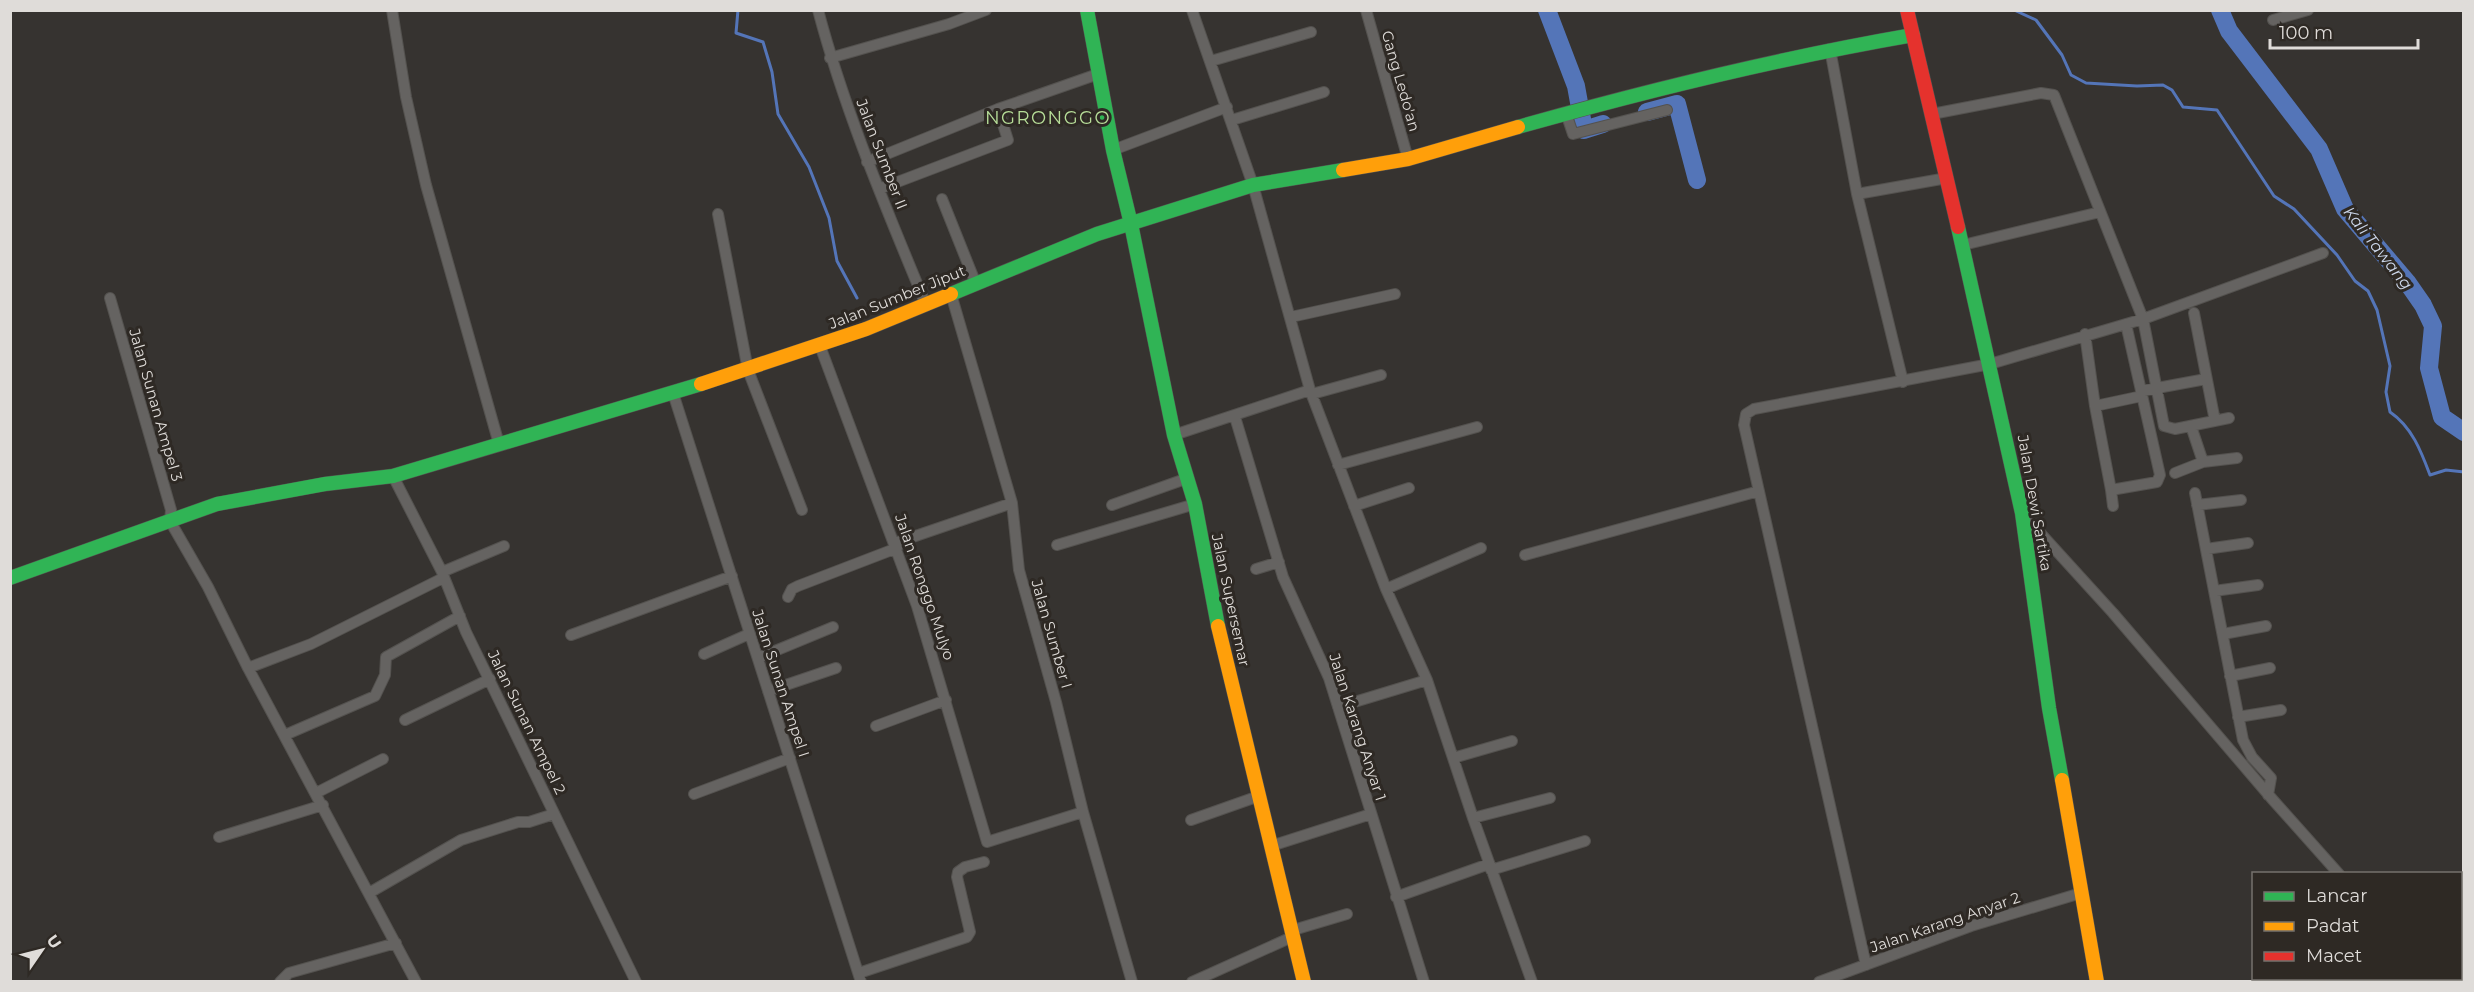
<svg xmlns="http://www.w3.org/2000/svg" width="2474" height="992" font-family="Montserrat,sans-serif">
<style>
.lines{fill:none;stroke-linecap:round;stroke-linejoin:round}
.stream{stroke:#5475b8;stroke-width:3}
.river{stroke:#5475b8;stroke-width:18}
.street-casing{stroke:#54524f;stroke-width:12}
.fast-casing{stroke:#54524f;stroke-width:15}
.slow-casing{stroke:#54524f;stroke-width:15}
.jam-casing{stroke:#54524f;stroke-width:15}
.street{stroke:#656361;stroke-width:10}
.fast{stroke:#30b455;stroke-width:14}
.slow{stroke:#ff9f0a;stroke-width:14}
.jam{stroke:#e5322d;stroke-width:14}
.labels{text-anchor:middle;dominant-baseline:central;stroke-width:6;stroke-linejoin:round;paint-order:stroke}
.street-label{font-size:15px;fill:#dfdcd9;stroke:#2e2924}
.water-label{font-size:16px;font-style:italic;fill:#cdd8ec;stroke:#2e2924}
.quarter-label{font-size:18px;letter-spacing:1.5px;fill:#b7de99;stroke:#2e2924}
</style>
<rect width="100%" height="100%" fill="#363330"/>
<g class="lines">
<path class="stream" d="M738 10 736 33 763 42 772 72 778 114 809 167 829 218 837 261 857 298
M2014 10 2036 20 2062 55 2071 75 2086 83 2137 86 2163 85 2172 90 2183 107 2217 110 2274 196 2294 209 2337 255 2355 281 2368 291 2377 310 2390 366 2386 392 2390 412C2412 427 2421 451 2430 475L2446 470 2464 472"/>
<path class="river" d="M1547 10 1576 86 1584 130 1603 124
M2220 10 2229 31 2319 149 2345 209 2407 282 2423 305 2433 326 2429 368 2442 417 2464 432
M1647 112 1677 104 1697 180"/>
<defs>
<path id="street" d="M392 10 406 97 426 185 499 444
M818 10C845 112 886 208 926 305
M1192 10 1253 185 1310 390 1386 589 1427 680 1473 818 1532 982
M1366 10 1408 159
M2273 20 2308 10
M1830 49 1857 194 1903 382
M830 58 949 24 986 10
M1211 61 1311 32
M1566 113 1573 134 1667 110
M1932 114 2041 93 2054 95 2143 319 2164 426 2175 429 2229 418
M1232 120 1324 92
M1113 150 1227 107
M867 162 998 109 1098 74
M879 189 1008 140 998 109
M1857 194 1947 178
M942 199 976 284
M718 214 748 370 802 510
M1963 245 2100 212
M951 294 1012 503 1019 570 1056 702 1083 812 1132 982
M110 298 171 510 170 521 208 587 248 668 416 982
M2194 313 2215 421
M1291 317 1395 294
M2085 334 2095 406 2111 490 2157 482 2160 475 2126 324
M820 346 917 606 987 842 1083 812
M2141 391 2206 379
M673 393 861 982
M1312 394 1381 375
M2095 406 2142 396
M1235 417 1283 577 1329 678 1424 982
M2191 426 2203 462
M1174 435 1310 390
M1338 465 1477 427
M2175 473 2203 462 2237 458
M393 476 442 572 466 632 636 982
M2111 490 2113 506
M2195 493 2243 740 2252 757 2271 778 2268 795
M1112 505 1188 478
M2197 505 2241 500
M1354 506 1409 488
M2022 513 2113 613 2273 800 2339 874
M895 543 1012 503
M1057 545 1195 504
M2206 549 2248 543
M1525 555 1759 491
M1256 569 1279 562
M442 572 504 546
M1386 589 1481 548
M2214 591 2258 585
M788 597 792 589 798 586 897 548
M2223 634 2266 626
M571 635 732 576
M704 654 749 634
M758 658 833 627
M248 668 311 644 443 578
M2230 676 2270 668
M768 691 836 668
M1338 707 1427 680
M2238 717 2281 710
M405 720 490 679
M876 726 946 700
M285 735 375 696 385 675 386 657 460 616
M1453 758 1512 741
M316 793 383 759
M694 794 790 758
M1473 818 1550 798
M1191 820 1259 796
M219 837 323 805
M1271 846 1371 814
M1491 870 1585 841
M369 893 461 840 518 822H529L554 814
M1396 897 1489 864
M2460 899 2464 904
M1290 931 1347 914
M1866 965 1744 425 1746 414 1754 409 1990 364 2143 319 2323 253
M859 973 967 937 970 932 957 877 958 872 965 867 984 862
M2460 976 2464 981
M2409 978 2411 982
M280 982 289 973 396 943
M1192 982 1292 937
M1819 982 1971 926 2081 893"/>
<path id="fast" d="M1087 10 1113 150 1131 224 1174 435 1195 504 1218 626
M1518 127C1649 90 1780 58 1913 35
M1958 227 2022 513 2049 708 2062 780
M951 294 1097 234 1253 185 1343 170
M10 578 217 504 325 484 393 476 701 384"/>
<path id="slow" d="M1343 170 1408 159 1518 127
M701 384 866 329 951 294
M1218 626 1304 982
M2062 780 2097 982"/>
<path id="jam" d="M1907 10 1958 227"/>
</defs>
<use href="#street" class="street-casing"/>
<use href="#fast" class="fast-casing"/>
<use href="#slow" class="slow-casing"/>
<use href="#jam" class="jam-casing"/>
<use href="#street" class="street"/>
<use href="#fast" class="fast"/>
<use href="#slow" class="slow"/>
<use href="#jam" class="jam"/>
</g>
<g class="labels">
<g class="street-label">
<text transform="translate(1401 81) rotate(74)">Gang Ledo'an</text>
<text transform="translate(882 154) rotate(69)">Jalan Sumber II</text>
<text transform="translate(897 297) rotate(-22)">Jalan Sumber Jiput</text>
<text transform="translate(156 405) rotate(74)">Jalan Sunan Ampel 3</text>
<text transform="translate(2035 503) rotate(80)">Jalan Dewi Sartika</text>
<text transform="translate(925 587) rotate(71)">Jalan Ronggo Mulyo</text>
<text transform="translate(1231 600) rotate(78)">Jalan Supersemar</text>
<text transform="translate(1052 634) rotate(74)">Jalan Sumber I</text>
<text transform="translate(781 683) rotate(72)">Jalan Sunan Ampel I</text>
<text transform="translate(527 722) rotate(64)">Jalan Sunan Ampel 2</text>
<text transform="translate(1358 727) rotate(72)">Jalan Karang Anyar 1</text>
<text transform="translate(1945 922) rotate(-19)">Jalan Karang Anyar 2</text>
</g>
<g class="water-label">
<text transform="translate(2378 248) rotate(52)">Kali Tawang</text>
</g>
<g class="quarter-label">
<text x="1048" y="118">NGRONGGO</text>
</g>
</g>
<rect width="2474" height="992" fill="none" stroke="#dfdcd9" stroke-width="24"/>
<rect x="2252" y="872" width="210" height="108" fill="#2e2924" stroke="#75716c" stroke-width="1.5"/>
<rect x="2264" y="892" width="30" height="9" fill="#30b455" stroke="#75716c" stroke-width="1.5"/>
<text x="2306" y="902" font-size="18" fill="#dfdcd9">Lancar</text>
<rect x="2264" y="922" width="30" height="9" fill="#ff9f0a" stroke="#75716c" stroke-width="1.5"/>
<text x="2306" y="932" font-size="18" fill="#dfdcd9">Padat</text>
<rect x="2264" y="952" width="30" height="9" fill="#e5322d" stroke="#75716c" stroke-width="1.5"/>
<text x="2306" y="962" font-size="18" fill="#dfdcd9">Macet</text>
<g transform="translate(42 950) rotate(55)" stroke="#2e2924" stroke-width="4.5" paint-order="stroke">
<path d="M0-4.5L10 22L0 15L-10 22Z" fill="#dfdcd9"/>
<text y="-9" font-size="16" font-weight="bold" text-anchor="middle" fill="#dfdcd9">U</text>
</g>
<path d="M2270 39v9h148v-9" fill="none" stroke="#dfdcd9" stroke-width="3"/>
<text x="2279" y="39" font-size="18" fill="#dfdcd9" stroke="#2e2924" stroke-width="4.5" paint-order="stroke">100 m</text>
</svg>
